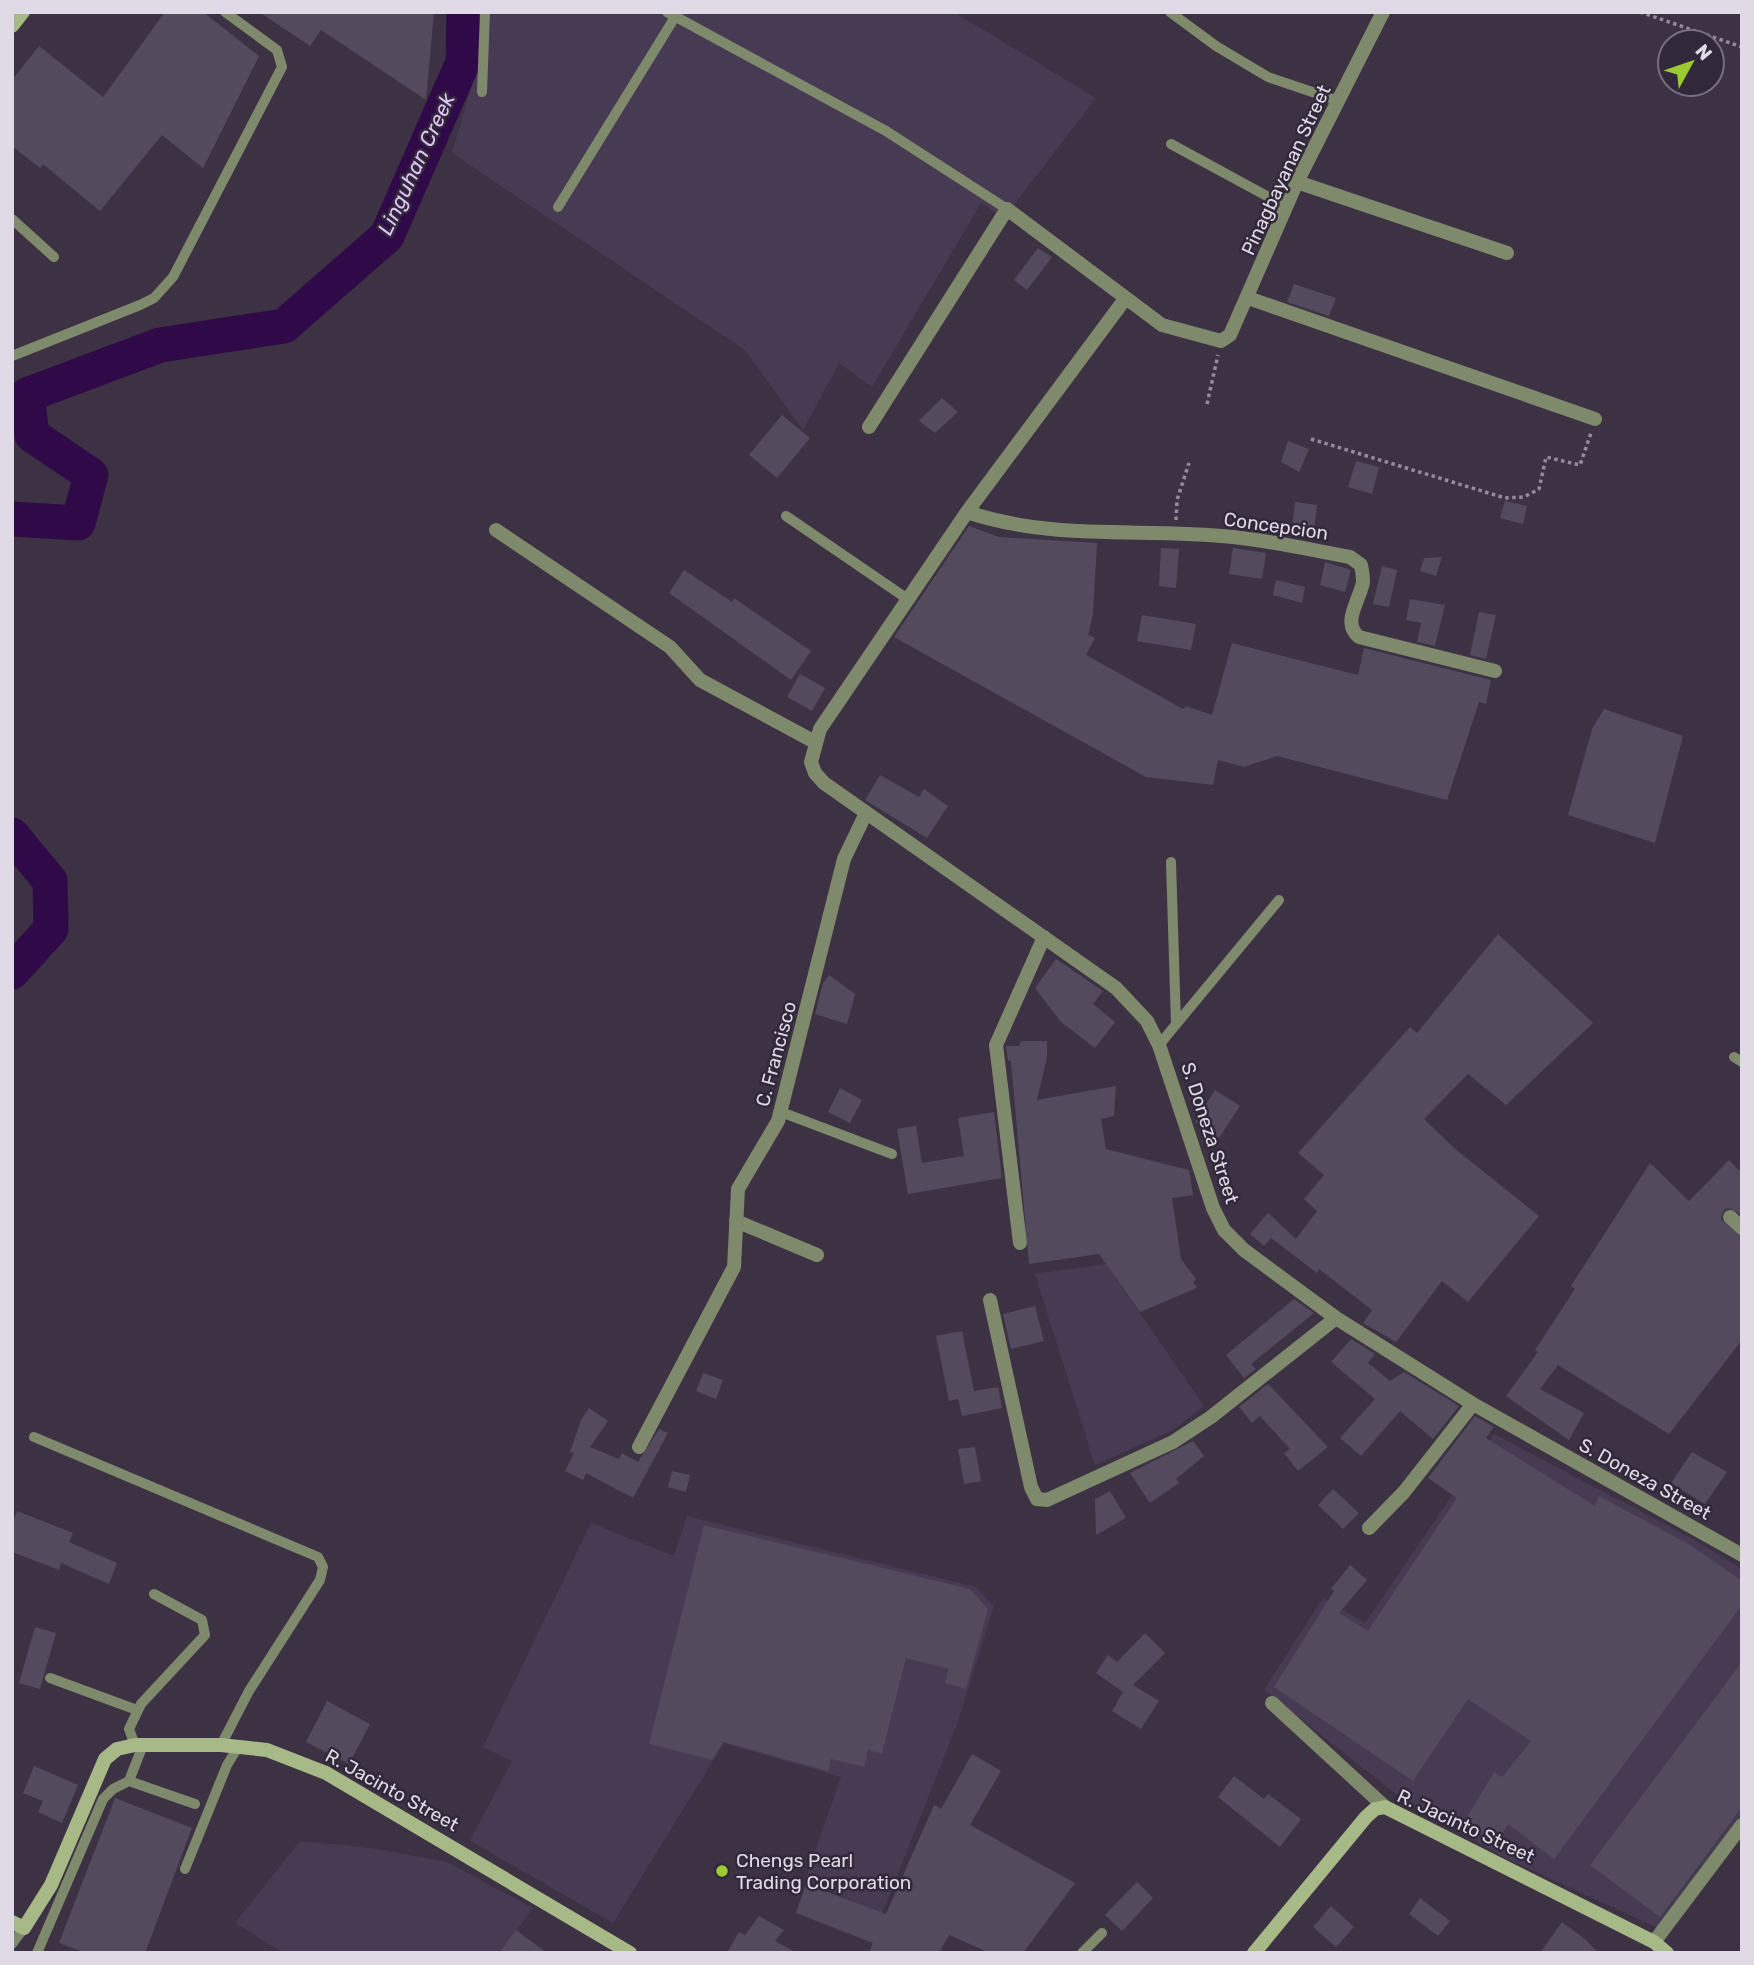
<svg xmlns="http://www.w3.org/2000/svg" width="1754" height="1965" font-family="Rubik,sans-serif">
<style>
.built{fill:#473b53}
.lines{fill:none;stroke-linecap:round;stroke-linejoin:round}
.river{stroke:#300a48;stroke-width:35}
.building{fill:#544a5d}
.path{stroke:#948c9b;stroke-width:3.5;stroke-dasharray:3.5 3.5;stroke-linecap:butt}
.lane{stroke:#7e8a6b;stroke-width:10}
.street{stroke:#7e8a6b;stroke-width:14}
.secondary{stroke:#a6b986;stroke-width:14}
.poi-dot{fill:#9dca31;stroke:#31283a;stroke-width:2.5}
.labels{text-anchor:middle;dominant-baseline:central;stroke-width:5;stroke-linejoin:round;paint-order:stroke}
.street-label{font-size:19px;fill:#e0dae6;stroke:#31283a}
.poi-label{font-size:19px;fill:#e0dae6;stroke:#31283a;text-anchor:start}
.water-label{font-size:21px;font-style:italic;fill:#e0c3fb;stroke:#31283a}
</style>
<rect width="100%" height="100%" fill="#3c3244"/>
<path class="built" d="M479 12H954L1096 98 1004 218 981 203 872 387 839 363 803 430 745 350 452 153 477 67Z
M1106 1264 1204 1406 1173 1430 1095 1465 1035 1274Z
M1494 1434 1691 1538 1742 1569V1816L1658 1928 1499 1855 1396 1794 1264 1690 1323 1598 1365 1623Z
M687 1516 976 1587 994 1606 957 1724 882 1914 805 1880 841 1777 724 1743 613 1923 470 1841 512 1761 483 1747 591 1523 674 1556Z
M300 1841 371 1848 447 1862 533 1908 500 1953H284L235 1923Z"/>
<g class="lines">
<path class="river" d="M12 519 78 523 91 475 32 435 27 395 160 345 284 326 387 236 463 62 464 12
M12 835 50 881 51 929 12 972"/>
</g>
<path class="building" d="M165 12H203L259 56 203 168 162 135 100 211 43 164 40 168 12 146V80L39 46 103 97Z
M259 12H434L426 100 321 30 310 46Z
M1038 248 1052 257 1027 290 1014 280Z
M1294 284 1336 298 1329 316 1287 302Z
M942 398 958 412 935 433 919 421Z
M782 415 810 438 777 478 749 455Z
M1288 441 1309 449 1299 472 1281 462Z
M1356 461 1379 467 1372 494 1348 487Z
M1505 501 1527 506 1523 524 1500 518Z
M1295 502 1317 505 1314 531 1292 528Z
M969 526 999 537 1097 543 1093 615 1088 635 1095 638 1086 655 1183 709 1186 706 1212 715 1232 643 1358 675 1364 648 1491 680 1486 704 1479 702 1447 800 1277 756 1244 767 1218 760 1213 785 1146 777 894 637Z
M1161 548 1179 549 1176 588 1159 586Z
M1233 548 1266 553 1262 579 1229 574Z
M1442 557 1436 576 1420 571 1424 558Z
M1325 562 1351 570 1345 592 1320 585Z
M1382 566 1397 570 1389 607 1373 604Z
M684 570 732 602 734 598 811 651 791 680 669 593Z
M1276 580 1305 587 1302 603 1273 595Z
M1410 599 1445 605 1435 646 1417 642 1421 623 1406 620Z
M1479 612 1496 615 1486 659 1470 655Z
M1142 615 1196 624 1191 650 1137 641Z
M800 674 825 688 812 711 787 697Z
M1604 709 1683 736 1655 843 1568 815 1592 729Z
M880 775 919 797 924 789 948 806 927 838 865 800Z
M1498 934 1593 1023 1506 1105 1468 1074 1424 1119 1454 1148 1539 1216 1468 1302 1442 1281 1396 1342 1363 1323 1372 1310 1319 1269 1317 1273 1271 1238 1264 1246 1250 1234 1268 1213 1296 1239 1317 1211 1304 1199 1324 1175 1298 1153 1410 1027 1417 1033Z
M1056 959 1103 991 1093 1004 1115 1022 1095 1048 1061 1022 1035 988Z
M829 975 855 994 847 1024 815 1014 823 983Z
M1021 1041H1047V1057L1037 1100 1116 1086 1114 1116 1101 1119 1106 1149 1189 1170 1193 1195 1172 1198 1181 1259 1196 1279 1193 1282 1197 1288 1140 1312 1099 1254 1029 1264 1011 1061H1008L1006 1046H1019Z
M840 1088 862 1100 850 1123 828 1112Z
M1215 1090 1240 1106 1219 1138 1195 1122Z
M994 1112 1002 1178 908 1194 897 1129 916 1126 922 1163 964 1156 958 1118Z
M1729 1160 1742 1173V1215L1728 1208 1723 1211 1721 1219 1742 1237V1340L1669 1434 1558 1365 1540 1389 1584 1413 1569 1440 1506 1396 1538 1352 1535 1350 1575 1289 1571 1286 1650 1163 1689 1201Z
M1294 1299 1314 1313 1251 1364 1256 1369 1244 1378 1226 1355Z
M1035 1306 1044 1341 1011 1349 1003 1314Z
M962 1331 974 1391 998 1387 1002 1408 962 1416 958 1399 949 1401 936 1336Z
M1351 1339 1375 1354 1368 1363 1390 1381 1404 1372 1459 1406 1433 1439 1400 1411 1361 1456 1340 1438 1375 1399 1331 1362Z
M703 1373 723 1380 716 1399 696 1391Z
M1268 1384 1328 1447 1298 1471 1284 1453 1290 1449 1260 1416 1252 1423 1239 1407Z
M589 1408 608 1421 590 1447 619 1459 622 1453 638 1462 659 1429 668 1433 633 1498 586 1473 583 1480 565 1471 574 1453 570 1452 581 1420Z
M1475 1416 1494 1427 1486 1438 1595 1506 1599 1496 1690 1545 1742 1581V1605L1554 1859 1508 1824 1496 1844 1463 1824 1494 1772 1502 1777 1531 1741 1468 1699 1413 1781 1274 1687 1334 1591 1331 1589 1350 1565 1367 1580 1339 1613 1368 1631 1457 1498 1428 1478Z
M1193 1441 1204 1456 1176 1479 1179 1483 1150 1503 1130 1473Z
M975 1447 981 1481 964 1484 958 1449Z
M1692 1452 1727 1472 1705 1504 1671 1483Z
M672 1471 690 1475 686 1492 668 1487Z
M1333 1489 1359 1513 1343 1529 1318 1505Z
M1110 1491 1126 1518 1096 1535 1095 1499Z
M17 1511 73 1533 69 1542 117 1563 109 1584 61 1563 59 1570 12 1552V1524Z
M704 1525 970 1589 988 1609 966 1689 945 1683 949 1669 906 1658 882 1754 868 1750 864 1767 831 1759 828 1771 723 1742 712 1760 649 1744Z
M35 1627 56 1633 40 1689 19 1683Z
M1145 1633 1165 1653 1133 1685 1159 1701 1141 1729 1112 1711 1123 1692 1096 1673 1108 1655 1117 1662Z
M1742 1662V1807L1660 1917 1590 1865Z
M327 1701 370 1724 349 1764 306 1742Z
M972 1754 1001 1771 970 1825 1075 1883 1023 1953H990L949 1935 939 1953H869L873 1943 796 1913 806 1884 886 1914 934 1805 941 1809Z
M34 1766 78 1785 62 1823 38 1812 43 1801 23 1793Z
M1234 1776 1264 1799 1268 1794 1301 1819 1280 1847 1218 1797Z
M115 1798 192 1828 145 1953H86L59 1943Z
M1137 1882 1153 1898 1122 1931 1105 1915Z
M1420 1898 1450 1921 1438 1936 1409 1914Z
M1331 1906 1354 1927 1336 1947 1313 1927Z
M759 1916 784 1930 775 1941 797 1953H727L739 1932 745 1935Z
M1562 1922 1586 1940 1599 1953H1540Z
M516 1930 547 1953H499Z"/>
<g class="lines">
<path class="path" d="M1640 12 1742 47
M1207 404 1218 355
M1311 439 1505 498 1524 497 1539 489 1546 457 1580 465 1591 433
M1176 520 1177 500 1189 463"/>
<path class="lane" d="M667 12 886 131 1007 209
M1170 12 1216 46 1268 77 1339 101
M482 92 485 12
M1171 144 1287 207
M558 207 675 17
M12 219 54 257
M12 356 140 305 154 298 173 277 282 67 277 50 225 12
M786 516 909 600
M1171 862 1176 1024
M1159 1045 1279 900
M1734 1057 1742 1062
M781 1112 892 1154
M34 1437 318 1557 323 1567 320 1580 249 1691 221 1745
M50 1678 137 1710
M135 1745 129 1729 141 1704 205 1635 202 1620 154 1594
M129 1781 195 1804
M185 1869 227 1765 238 1747
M12 1944 24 1928
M37 1953 103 1799 113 1789 129 1781 143 1745
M1082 1953 1102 1933"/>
<path class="street" d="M1297 182 1507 253
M1248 298 1595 419
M1125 299 967 512 820 729 811 762 815 773 824 783 1116 988 1147 1021 1159 1045 1213 1208 1224 1230 1244 1250 1336 1318 1473 1404 1742 1555
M869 427 1007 209 1162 325 1221 341 1230 335 1297 182 1383 12
M967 512C1058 542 1142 527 1233 537 1272 541 1311 550 1350 557L1361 565C1362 570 1363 577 1363 582 1360 600 1341 623 1359 637L1495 671
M496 530 670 647 700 680 815 742
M1730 1217 1742 1228
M736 1221 817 1255
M1020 1243 996 1045 1044 937
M990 1300 1031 1487 1037 1499 1047 1500 1173 1442 1211 1417 1336 1318
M639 1447 734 1267 738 1189 778 1121 844 859 866 813
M1369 1528 1404 1492 1473 1404
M1272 1703 1385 1807
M1654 1942 1742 1825"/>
<path class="secondary" d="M12 26 23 12
M12 1922 24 1928 51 1885 105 1759 117 1749 135 1745H221L267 1750 326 1773 630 1953
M1254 1953 1366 1817 1375 1809 1385 1807 1654 1942 1667 1953"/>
</g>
<circle class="poi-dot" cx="722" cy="1871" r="7"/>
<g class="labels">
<g class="street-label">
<text transform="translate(1286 170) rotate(-65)">Pinagbayanan Street</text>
<text transform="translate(1276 526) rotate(8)">Concepcion</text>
<text transform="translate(776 1054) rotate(-75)">C. Francisco</text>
<text transform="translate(1210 1133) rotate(72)">S. Doneza Street</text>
<text transform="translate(1645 1479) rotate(29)">S. Doneza Street</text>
<text transform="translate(392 1790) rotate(29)">R. Jacinto Street</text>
<text transform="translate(1466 1826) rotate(25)">R. Jacinto Street</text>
</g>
<g class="poi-label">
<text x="736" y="1860">Chengs Pearl<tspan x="736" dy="22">Trading Corporation</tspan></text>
</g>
<g class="water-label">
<text transform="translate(416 164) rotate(-65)">Linguhan Creek</text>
</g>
</g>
<rect width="1754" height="1965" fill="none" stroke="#e0dae6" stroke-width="28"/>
<g transform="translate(1691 63) rotate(50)"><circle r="33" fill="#31283a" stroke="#776f7f" stroke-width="2"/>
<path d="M0-5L12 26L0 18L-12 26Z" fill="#9dca31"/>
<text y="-10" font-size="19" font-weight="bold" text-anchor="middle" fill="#e0dae6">N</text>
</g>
</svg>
